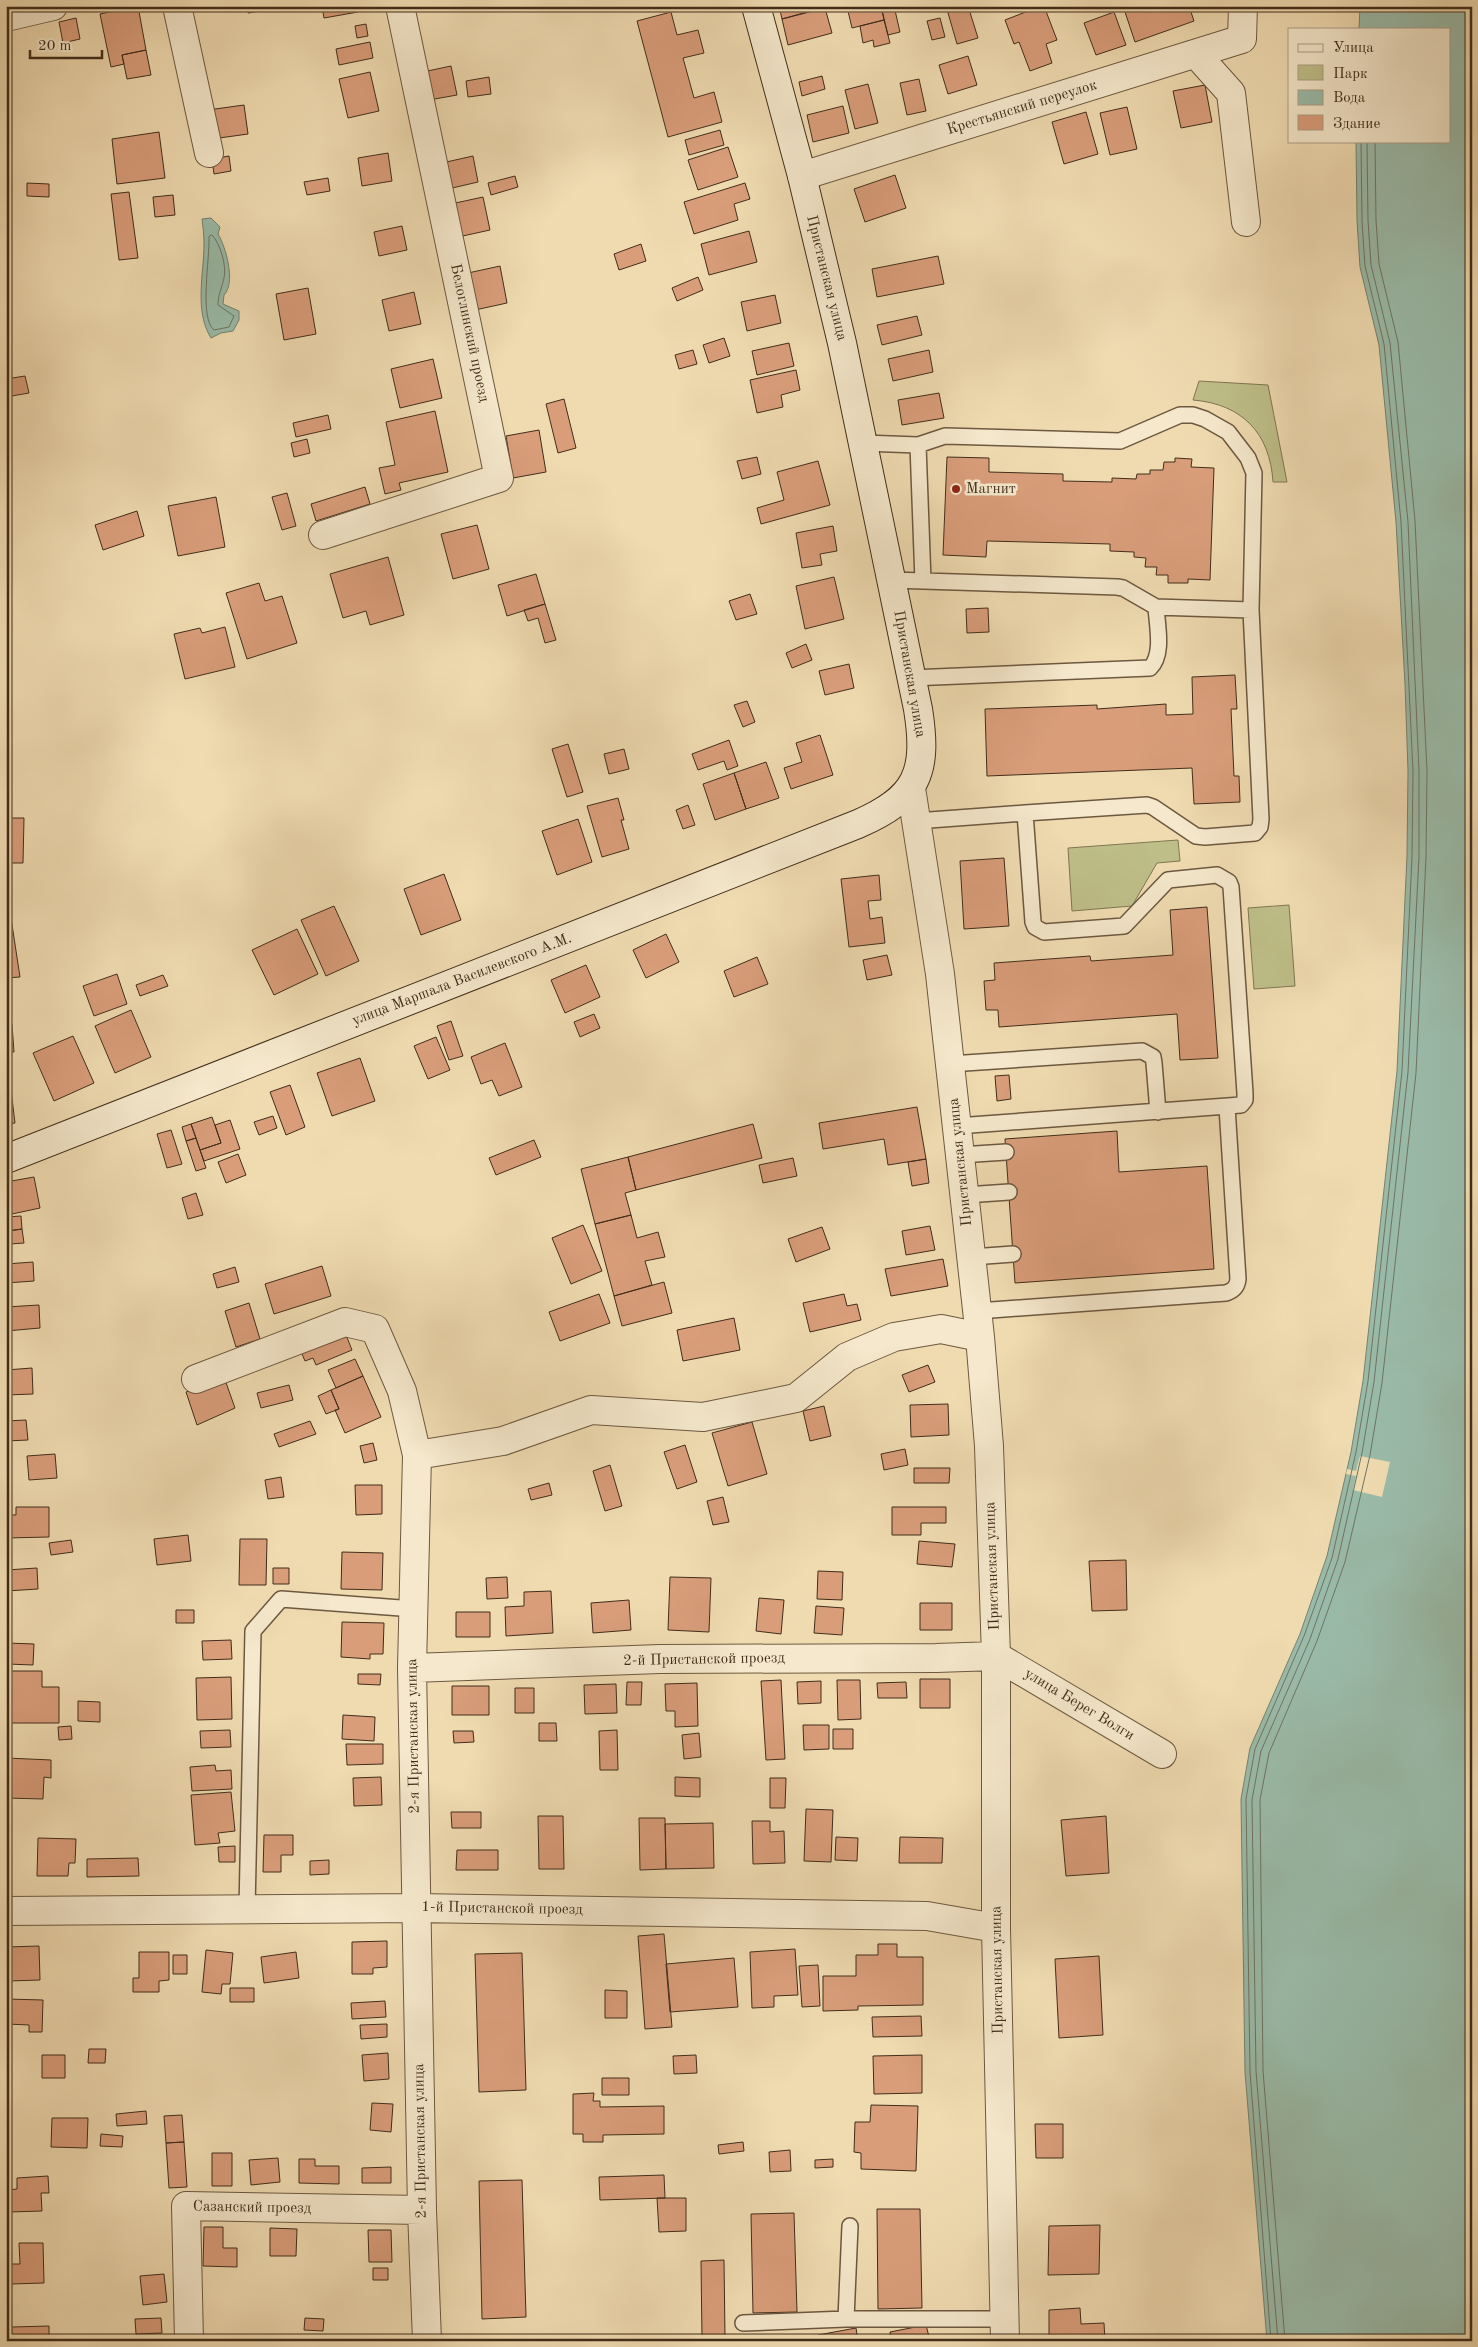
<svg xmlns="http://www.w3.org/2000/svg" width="1478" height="2347" font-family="'Old Standard TT',serif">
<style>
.green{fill:#bebe88;stroke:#807652}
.water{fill:#9abba9;stroke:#768270}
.pier{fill:#f0dbb1}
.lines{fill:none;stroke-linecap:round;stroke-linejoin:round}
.shore{stroke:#6e7462;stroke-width:1}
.building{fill:#d99d7a;stroke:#412d1b}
.lane-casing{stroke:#6d5840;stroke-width:18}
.street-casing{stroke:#6d5840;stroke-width:30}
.secondary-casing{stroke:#412d1b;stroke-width:30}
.lane{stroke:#f5e8cc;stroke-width:15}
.street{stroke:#f5e8cc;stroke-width:28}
.secondary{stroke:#f5e8cc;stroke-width:28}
.poi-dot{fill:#8f2418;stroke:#f5e8cc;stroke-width:2}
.labels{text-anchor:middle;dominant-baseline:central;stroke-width:5;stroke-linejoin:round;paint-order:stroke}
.street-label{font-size:15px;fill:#412d1b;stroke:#f5e8cc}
.poi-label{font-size:15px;fill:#412d1b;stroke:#f5e8cc;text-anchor:start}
</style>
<rect width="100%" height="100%" fill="#f0dbb1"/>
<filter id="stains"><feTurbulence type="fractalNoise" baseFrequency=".004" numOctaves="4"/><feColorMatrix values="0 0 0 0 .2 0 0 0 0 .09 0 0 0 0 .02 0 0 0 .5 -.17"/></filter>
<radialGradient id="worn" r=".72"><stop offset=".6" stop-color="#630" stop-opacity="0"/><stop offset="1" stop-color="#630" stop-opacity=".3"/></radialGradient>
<path class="green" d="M1199 381 1268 385 1287 482H1273C1270 433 1242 404 1193 400Z
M1178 840 1180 861 1157 863 1132 906 1072 911 1068 848Z
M1289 905 1295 986 1254 989 1248 908Z"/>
<path class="water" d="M1360 6H1472V2341H1267L1245 2072 1241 1799 1250 1748 1300 1634 1327 1556 1351 1452 1363 1381 1397 1071 1407 856 1408 771 1405 684 1396 522 1379 345 1360 267 1357 221 1356 141H1449V29H1359Z
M211 218 220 227 218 234C226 247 236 283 224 295L223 304 239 311V320L233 331 221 333 211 338C194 311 204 274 204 243 204 235 203 227 202 219Z"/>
<path class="pier" d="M1360 1456 1390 1462 1382 1497 1353 1490 1356 1476 1346 1474 1347 1469 1356 1471Z"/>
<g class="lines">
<path class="shore" d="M212 235C220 243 227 266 224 278 222 287 218 295 218 305L234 316 229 327 214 330C199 318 210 258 209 237Z
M1271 2341 1250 2072 1246 1799 1255 1749 1304 1636 1332 1558 1356 1452 1368 1381 1402 1071 1412 857 1413 771 1401 522 1384 344 1365 266 1362 221 1361 141
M1278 2341 1256 2071 1252 1800 1261 1751 1310 1639 1338 1559 1362 1453 1374 1382 1408 1072 1419 857V771L1408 522 1390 343 1371 265 1368 220 1367 141
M1285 2341 1263 2071 1260 1800 1269 1753 1317 1641 1345 1562 1370 1455 1382 1383 1416 1073 1426 857 1427 771 1415 521 1398 342 1379 264 1376 220 1375 141"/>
</g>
<path class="building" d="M138 6 146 50 122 55 124 64 111 67 100 14Z
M247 6H268V10L248 13Z
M322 6H357L358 12 324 18Z
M779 6H806L807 12 782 19Z
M869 6H881L884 20 852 28 848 11Z
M881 6H894L900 32 888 35Z
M946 6H968L978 38 957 44Z
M1041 6H1044L1057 40 1046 44 1052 63 1030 71 1019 42 1014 44 1005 20Z
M1123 6H1189L1194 21 1135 42Z
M825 8 832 33 788 45 782 19Z
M671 12 677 35 698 30 704 53 683 58 694 98 714 92 722 122 668 137 637 21Z
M1114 12 1126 45 1096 55 1084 23Z
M76 18 80 39 63 43 59 22Z
M940 18 945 37 932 40 927 21Z
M884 20 890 43 874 47 873 40 863 43 860 26Z
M366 24 368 36 357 38 355 26Z
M370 42 373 58 339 65 336 49Z
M146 50 151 75 127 79 122 55Z
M968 56 977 85 948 94 939 65Z
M451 66 457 95 429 100 423 72Z
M370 72 379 111 348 118 339 79Z
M822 76 825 89 802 96 799 82Z
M489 77 491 94 468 97 466 81Z
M919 79 926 111 907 115 900 83Z
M868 84 878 123 855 129 845 90Z
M1205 85 1212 122 1181 128 1173 91Z
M244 105 248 134 212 139 208 110Z
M843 106 849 133 813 142 807 115Z
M1127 107 1137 149 1110 155 1100 113Z
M1086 112 1098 154 1064 164 1052 122Z
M720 130 724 145 689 155 685 140Z
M159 132 165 178 117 184 112 139Z
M728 147 738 177 698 190 688 160Z
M388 153 392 181 362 186 358 158Z
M229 156 231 171 214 174 212 159Z
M473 156 478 182 448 189 442 163Z
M895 175 906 208 865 222 854 189Z
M515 176 518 187 491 195 488 183Z
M328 178 330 191 307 195 304 182Z
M27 183 49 184V197L27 196Z
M745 183 750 199 734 204 738 220 694 234 684 202Z
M129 192 138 258 119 260 111 194Z
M173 195 175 215 155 217 153 197Z
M483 197 490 230 458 237 451 204Z
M402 226 407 250 379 256 374 232Z
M749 231 757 262 709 275 701 244Z
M641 244 646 261 619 270 614 254Z
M938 256 944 284 877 297 872 269Z
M500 266 507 303 475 310 468 273Z
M698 277 703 290 677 301 672 288Z
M308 288 316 334 284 340 276 294Z
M414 292 421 324 389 331 382 300Z
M775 295 781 323 747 331 741 302Z
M917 316 922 335 882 345 877 325Z
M724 338 730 356 709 363 703 345Z
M789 343 794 366 757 375 752 351Z
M693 350 697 364 679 369 675 355Z
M929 350 933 372 893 381 888 359Z
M433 359 442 398 400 408 391 369Z
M796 370 800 390 781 395 783 407 757 413 750 380Z
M25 376 29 393 6 397V379Z
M939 393 944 418 902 425 898 400Z
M564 399 576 448 558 453 546 404Z
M435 411 448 472 399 483 401 490 385 494 379 468 395 465 386 422Z
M328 415 331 429 296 437 293 423Z
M539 430 546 472 513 478 506 436Z
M307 439 310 453 294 457 291 443Z
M757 457 761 474 742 479 737 461Z
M947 457 989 458V472L1063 474V481L1112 482V478L1136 479 1137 474H1150V470H1163L1164 462H1175V458L1192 459 1191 467 1214 468 1210 580 1188 579V583H1168V575H1156L1157 567H1145L1146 558 1134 557V552L1110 551V544L987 541 986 557 943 555Z
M818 461 830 505 761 524 757 508 784 500 777 472Z
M365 487 370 504 316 521 311 504Z
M287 493 296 526 282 530 272 497Z
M216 497 225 547 178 556 168 506Z
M137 511 144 536 103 550 95 525Z
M477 525 489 569 453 579 441 534Z
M833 526 837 551 820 554 822 565 802 568 796 533Z
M388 557 404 615 370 625 366 611 343 618 330 574Z
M536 574 545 604 507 616 498 585Z
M834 577 844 619 805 629 796 586Z
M259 583 265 601 282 596 297 643 247 659 226 593Z
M750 594 757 614 736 620 729 601Z
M545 604 556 640 545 643 538 618 528 621 524 610Z
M988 608 989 632 967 633 966 609Z
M225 627 235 667 185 679 174 634 200 628 202 633Z
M806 644 812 660 792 668 786 653Z
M849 664 854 688 825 695 819 671Z
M1235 675 1237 709H1231L1234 776H1239L1240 802 1194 804 1192 768 987 776 985 709 1097 705V709L1166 704V715L1193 714 1192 677Z
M747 701 755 722 743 727 734 705Z
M6 732H9V746H6Z
M820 735 833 775 791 789 784 768 802 762 796 743Z
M729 740 738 766 727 770 724 761 698 770 692 754Z
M568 744 583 792 567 797 552 749Z
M624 749 629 769 609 774 604 754Z
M766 762 779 798 746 809 734 773Z
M734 773 746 809 715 820 703 784Z
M6 784H8V811H6Z
M618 798 624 820H621L629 849 602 857 587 806Z
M688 805 695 825 683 829 676 810Z
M6 818H24L23 863H6Z
M578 819 592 862 557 875 542 831Z
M1004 858 1009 926 964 929 960 861Z
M444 874 461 920 421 935 404 889Z
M879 875 881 900 868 901 870 919 882 917 885 943 849 947 841 879Z
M334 906 359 961 326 976 301 920Z
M1207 907 1218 1058 1180 1060 1177 1014 999 1027 998 1010H986L984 981 995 980 994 963 1090 956 1091 961 1173 955 1170 910Z
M11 918 20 977 6 978V919Z
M297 929 318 974 274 995 252 950Z
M666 934 679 962 646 978 633 950Z
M887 955 892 975 867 980 863 960Z
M757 957 768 984 734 997 724 971Z
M586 965 600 997 565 1013 551 980Z
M117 974 127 1004 94 1016 83 986Z
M163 975 168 986 140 996 136 985Z
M131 1010 151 1057 115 1073 95 1026Z
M594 1014 600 1028 580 1037 574 1022Z
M451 1021 463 1056 449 1060 437 1026Z
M6 1024H12L14 1052H6Z
M73 1036 94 1083 54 1101 33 1053Z
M436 1037 450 1070 428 1079 414 1046Z
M505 1043 522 1087 499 1096 492 1080 481 1084 471 1057Z
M360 1058 375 1101 332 1116 317 1073Z
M1009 1075 1011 1099 997 1101 995 1076Z
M290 1085 305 1127 286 1135 270 1092Z
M11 1090 15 1123 6 1124V1091Z
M917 1107 926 1159 888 1165 884 1139 823 1149 819 1123Z
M273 1116 277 1128 259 1135 254 1122Z
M212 1117 221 1143 200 1150 191 1124Z
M230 1120 240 1149 204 1161 200 1150 221 1143 215 1125Z
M191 1124 196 1138 186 1141 182 1127Z
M753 1124 762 1158 636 1190 628 1157Z
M171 1130 182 1164 167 1168 157 1134Z
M1117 1131 1119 1172 1207 1166 1214 1269 1015 1283 1005 1139Z
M196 1138 206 1168 196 1171 186 1141Z
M534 1140 541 1157 496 1175 489 1158Z
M238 1154 246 1175 226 1183 218 1162Z
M628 1157 636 1190 625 1193 631 1215 595 1224 581 1169Z
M793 1158 797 1176 763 1183 759 1165Z
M926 1159 929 1183 912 1186 908 1162Z
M34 1177 40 1208 12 1214 10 1205H6V1182Z
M196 1193 203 1215 188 1219 182 1198Z
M631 1215 637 1238 658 1232 665 1257 645 1261 652 1285 614 1296 595 1224Z
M21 1216 22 1229 6 1231V1217Z
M583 1225 602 1271 571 1284 552 1238Z
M930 1226 935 1250 906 1255 902 1231Z
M822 1227 830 1249 796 1262 788 1239Z
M22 1229 24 1243 10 1244 9 1231Z
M943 1259 948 1286 891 1296 885 1269Z
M33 1262 34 1281 6 1283V1264Z
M322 1266 331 1296 274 1314 265 1284Z
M235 1267 239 1282 217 1288 213 1274Z
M664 1282 672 1313 622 1326 614 1296Z
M599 1294 610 1323 560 1341 549 1312Z
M844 1294 847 1306 857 1304 861 1320 810 1332 803 1303Z
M249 1303 260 1339 236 1347 225 1311Z
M39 1305 40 1328 6 1331V1307Z
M734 1318 740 1350 683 1361 677 1330Z
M344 1330 352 1350 316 1365 313 1358 305 1361 299 1347Z
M355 1359 363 1376 336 1388 328 1370Z
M928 1365 935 1382 909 1392 902 1375Z
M32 1368 33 1394 6 1395V1370Z
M363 1376 381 1417 345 1433 335 1410 339 1409 331 1390Z
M224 1377 235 1408 197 1425 186 1392Z
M289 1385 293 1400 261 1408 257 1393Z
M331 1390 339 1409 326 1414 318 1396Z
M948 1404 949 1435 911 1437 910 1405Z
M824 1406 831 1436 810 1441 803 1411Z
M26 1420 28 1440 6 1441V1421Z
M310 1421 316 1434 279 1447 274 1434Z
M752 1422 767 1474 728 1486 712 1433Z
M373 1443 377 1460 364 1463 360 1446Z
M685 1445 697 1482 677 1489 664 1452Z
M905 1449 908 1465 884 1470 881 1454Z
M55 1454 57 1478 29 1480 27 1456Z
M610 1465 622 1506 605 1511 593 1471Z
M914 1468H950L949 1483H914Z
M281 1477 284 1497 268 1499 265 1480Z
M549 1483 552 1495 531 1500 528 1489Z
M355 1485H382V1514L356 1515Z
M723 1497 729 1522 713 1525 707 1501Z
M16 1507H49V1537L6 1538V1515H16Z
M892 1507H946V1523H921V1535H892Z
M188 1535 191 1561 157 1565 154 1539Z
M240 1539H267L266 1585H239Z
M71 1540 73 1552 51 1555 49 1543Z
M919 1541 955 1544 952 1567 917 1564Z
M342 1552 383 1553 382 1590 341 1589Z
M1126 1560 1127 1610 1092 1611 1089 1561Z
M37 1568 38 1589 6 1591V1570Z
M273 1568H289V1584H273Z
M818 1571 843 1572 842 1600 817 1599Z
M507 1577 508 1598 487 1599 486 1578Z
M670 1577 711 1578 709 1632 668 1630Z
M551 1591 553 1633 506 1636 505 1607 524 1606V1592Z
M759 1598 784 1600 781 1634 756 1631Z
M629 1600 631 1630 593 1633 591 1603Z
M920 1603H952V1630H920Z
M816 1606 844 1608 842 1635 814 1633Z
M176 1610H194V1623H176Z
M456 1612H490V1637H456Z
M342 1622 384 1623 383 1654H370V1659L341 1657Z
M231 1640 232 1659 203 1660 202 1641Z
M7 1643 34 1644 33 1665 7 1664Z
M8 1671H42V1687H59V1723H8Z
M358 1674H381L380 1685 358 1684Z
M231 1677 232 1719 197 1720 196 1678Z
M920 1679H950V1708H920Z
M781 1680 785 1759 766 1760 761 1681Z
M837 1680H860L861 1719 838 1720Z
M821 1681V1703L798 1704 797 1682Z
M627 1682H642L641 1705H626Z
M906 1682 907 1698H878L877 1683Z
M697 1683 698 1726 675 1727V1711H666L665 1684Z
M616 1684 617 1713 585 1714 584 1685Z
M452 1686H489V1715H452Z
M515 1688H534V1713H515Z
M78 1701 100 1702V1722L78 1721Z
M343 1715 375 1717 374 1741 342 1739Z
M539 1723H556L557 1741H539Z
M803 1725H829V1749L804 1750Z
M71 1726 72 1739 59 1740 58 1727Z
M833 1729H853V1749H833Z
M230 1730 231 1747 201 1748 200 1731Z
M617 1730 618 1770H600L599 1731Z
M453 1731H473L474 1742 454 1743Z
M699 1733 701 1757 684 1759 682 1735Z
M346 1744H383V1764L347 1765Z
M7 1758 51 1760V1778L44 1777 43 1799 6 1798Z
M215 1765 216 1771 231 1770 232 1789 192 1791 190 1767Z
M381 1777 382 1805 354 1806 353 1778Z
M675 1777 700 1778V1797L675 1796Z
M770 1778H786L785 1808H770Z
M231 1792 235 1831 218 1833 220 1843 195 1845 191 1795Z
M806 1809 833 1810 831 1862 804 1861Z
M451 1812H481V1828H452Z
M538 1816H563L564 1869H539Z
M1106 1816 1109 1873 1066 1876 1061 1820Z
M639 1818H665L666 1869 640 1870Z
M752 1821H770V1832L784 1831 785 1863 753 1864Z
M713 1823 714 1868 666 1869 665 1824Z
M264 1835H293V1855H281V1872H263Z
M836 1837 858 1838 857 1861 835 1860Z
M900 1837 943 1838 942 1863H899Z
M38 1838 76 1839 75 1863H69L68 1876H37Z
M235 1846V1862H219L218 1847Z
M457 1850H498V1870H456Z
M138 1858 139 1876 87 1877V1859Z
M329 1860V1874L310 1875V1861Z
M664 1934 672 2027 645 2029 638 1936Z
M387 1941V1967L373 1968V1974H352V1942Z
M878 1944H897V1957H923V2005L858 2006V2010L823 2011V1976H856V1955H878Z
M39 1946 40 1980 8 1981 7 1947Z
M795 1949 798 1995 774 1996V2007L752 2008 750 1952Z
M206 1950 233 1953 230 1984H222L221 1994 202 1992Z
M139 1952H169V1980L159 1981V1992H133V1978H139Z
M296 1952 299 1978 264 1983 261 1957Z
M522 1953 526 2090 479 2092 475 1954Z
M173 1955H187V1974H173Z
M1099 1956 1103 2035 1059 2038 1055 1959Z
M734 1958 738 2007 670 2012 666 1964Z
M818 1965 820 2006 802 2007 799 1966Z
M230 1988H254V2002H230Z
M605 1990 627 1991V2018H605Z
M7 1999 43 2000 42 2032H29V2025L7 2024Z
M385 2001 386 2017 352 2019 351 2003Z
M921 2016 922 2036 873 2037 872 2017Z
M387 2024V2037L361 2039 360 2025Z
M89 2049H106L105 2063H88Z
M388 2053 389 2079 364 2081 362 2055Z
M42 2055H65V2078H42Z
M696 2055 697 2073 674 2074 673 2056Z
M922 2055V2093L874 2094 873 2056Z
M602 2078H629V2095H602Z
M594 2093 593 2101H600V2107L664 2106V2134L603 2135V2142H583V2134H573V2094Z
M372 2103 393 2104 391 2132 370 2130Z
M871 2105 918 2106 916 2171 861 2169V2153L854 2152 855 2122H870Z
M146 2111 147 2124 117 2126 116 2114Z
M182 2115 184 2142 166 2143 164 2116Z
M52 2118H88L87 2148 51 2147Z
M1035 2124H1063V2158H1036Z
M101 2134 123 2136 122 2147 100 2146Z
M184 2142 187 2187 169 2188 166 2143Z
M743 2142 744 2151 719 2154 718 2145Z
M790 2150 791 2171 770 2172 769 2152Z
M212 2153H232V2186H212Z
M278 2158 280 2182 251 2185 249 2160Z
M299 2159H315V2166H339V2184L299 2183Z
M833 2159V2167L815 2168V2160Z
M391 2167V2183H362V2168Z
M664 2175 665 2198 600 2200 599 2177Z
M48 2176 49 2193H41L42 2211 9 2212 8 2190 17 2189V2178Z
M522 2180 526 2317 482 2319 479 2181Z
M657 2198H686V2231L659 2232Z
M877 2209H920L922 2308 878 2309Z
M794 2213 797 2312 753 2313 751 2214Z
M1100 2225 1099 2274 1048 2275 1049 2226Z
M204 2227H223V2248H237V2267L203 2266Z
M270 2228 297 2229 296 2256H270Z
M368 2230H391L392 2262H369Z
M19 2243H43L44 2283 11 2284V2264H20Z
M724 2260 725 2338H702L701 2261Z
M373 2268H388V2280H373Z
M164 2274 167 2302 143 2305 140 2276Z
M1080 2308 1081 2324 1104 2323 1105 2341H1049V2310Z
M161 2318 162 2333 136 2334 135 2319Z
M305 2318 324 2319 323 2331 304 2330Z
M926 2325 930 2341H888L891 2340 890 2332Z
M49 2326V2341H12V2327Z
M856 2328 858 2341H819L818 2335Z"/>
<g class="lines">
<defs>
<path id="lane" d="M863 443 918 445 945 436 1120 441 1180 415H1193L1205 419 1228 432 1248 458 1254 473 1251 610 1156 607 1123 588 1117 587 892 580
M918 445 923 581
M911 678 1150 668C1164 655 1157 625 1156 607
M1025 813 1147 805 1153 807 1196 836 1205 837 1255 833 1260 827 1261 819 1251 610
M916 821 1025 813 1033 922 1035 927 1044 932 1124 926 1168 880 1217 875 1229 882 1231 887 1245 1093V1100L1241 1105 957 1126
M950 1064 1142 1051 1153 1057 1154 1063 1158 1112
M960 1155 1006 1152
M965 1195 1009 1192
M972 1257 1013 1254
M978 1311 1226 1293C1234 1290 1237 1287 1238 1279L1227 1107
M247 1909 253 1631 281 1599 414 1609
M850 2226 846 2319H1004
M743 2323 846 2319"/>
<path id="street" d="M177 6 209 153
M6 17 53 6
M1197 55 1231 93 1246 222
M802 176 1242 39 1243 6
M323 535 499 478 400 6
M911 788 940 974 980 1337 989 1446 996 1656V1928L1005 2341
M196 1379 345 1322 375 1329 402 1391 417 1455 412 1668 422 2210 427 2341
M417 1455 503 1441 591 1410 703 1417 796 1398 847 1357 894 1337 941 1329 980 1337
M412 1668 660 1659 936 1658 996 1656 1162 1754
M6 1911 416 1908 927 1916 996 1928
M189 2341 186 2206 422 2210"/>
<path id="secondary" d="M6 1159 858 824C918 798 928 772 918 709L842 343 802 176 756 6"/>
</defs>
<use href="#lane" class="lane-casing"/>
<use href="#street" class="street-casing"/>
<use href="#secondary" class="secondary-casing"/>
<use href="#lane" class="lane"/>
<use href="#street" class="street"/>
<use href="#secondary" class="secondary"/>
</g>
<circle class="poi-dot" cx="956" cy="489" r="5"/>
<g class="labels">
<g class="street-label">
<text transform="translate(1022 108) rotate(-17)">Крестьянский переулок</text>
<text transform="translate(826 278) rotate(76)">Пристанская улица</text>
<text transform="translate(469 333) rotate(78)">Белоглинский проезд</text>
<text transform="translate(909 674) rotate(80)">Пристанская улица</text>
<text transform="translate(462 980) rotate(-21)">улица Маршала Василевского А.М.</text>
<text transform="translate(961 1162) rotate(-96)">Пристанская улица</text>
<text transform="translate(993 1566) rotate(-92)">Пристанская улица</text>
<text transform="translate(704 1660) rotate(-1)">2-й Пристанской проезд</text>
<text transform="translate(1079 1705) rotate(31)">улица Берег Волги</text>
<text transform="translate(414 1736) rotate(-91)">2-я Пристанская улица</text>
<text transform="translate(502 1909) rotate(1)">1-й Пристанской проезд</text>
<text transform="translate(998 1970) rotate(-91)">Пристанская улица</text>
<text transform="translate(421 2141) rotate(-91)">2-я Пристанская улица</text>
<text transform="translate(252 2208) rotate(1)">Сазанский проезд</text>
</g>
<g class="poi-label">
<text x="966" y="489">Магнит</text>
</g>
</g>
<rect width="1478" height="2347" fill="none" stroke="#f0dbb1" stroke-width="25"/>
<rect x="8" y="8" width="1463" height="2332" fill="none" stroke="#412d1b" stroke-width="2.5"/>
<rect x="12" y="12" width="1453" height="2322" fill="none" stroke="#412d1b"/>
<rect x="1288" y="28" width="162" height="115" fill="#f5e8cc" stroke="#ad9d85"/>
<rect x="1298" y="44" width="25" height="8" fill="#f5e8cc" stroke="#ad9d85"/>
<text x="1333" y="52" font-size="15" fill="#412d1b">Улица</text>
<rect x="1298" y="65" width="25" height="15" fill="#bebe88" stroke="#ad9d85"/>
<text x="1333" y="78" font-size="15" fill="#412d1b">Парк</text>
<rect x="1298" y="90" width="25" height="15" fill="#9abba9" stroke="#ad9d85"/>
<text x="1333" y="102" font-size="15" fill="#412d1b">Вода</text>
<rect x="1298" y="115" width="25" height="15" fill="#d99d7a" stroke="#ad9d85"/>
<text x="1333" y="128" font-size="15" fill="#412d1b">Здание</text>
<path d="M30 50v8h72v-8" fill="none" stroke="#412d1b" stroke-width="2.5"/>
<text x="38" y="50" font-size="15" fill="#412d1b" stroke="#f5e8cc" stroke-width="4" paint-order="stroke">20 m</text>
<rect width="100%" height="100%" filter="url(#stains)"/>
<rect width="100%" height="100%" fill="url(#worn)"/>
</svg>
